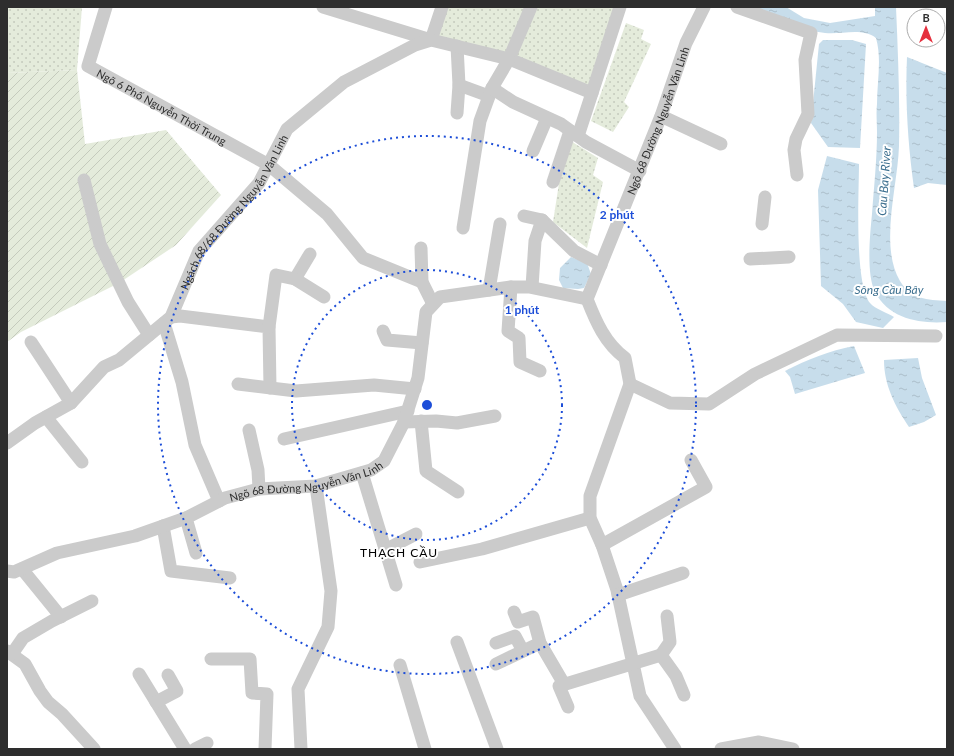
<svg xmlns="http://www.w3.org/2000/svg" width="954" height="756" font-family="Lato,sans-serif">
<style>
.grass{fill:url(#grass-dots)}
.garden{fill:url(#garden-furrows)}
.water{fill:url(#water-ripples)}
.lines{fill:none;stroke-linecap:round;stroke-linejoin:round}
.minor{stroke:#cbcbcb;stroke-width:13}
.ring{fill:none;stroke:#1d4ed8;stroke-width:2;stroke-dasharray:2 4}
.labels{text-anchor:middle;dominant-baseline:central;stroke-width:4;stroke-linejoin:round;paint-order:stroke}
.street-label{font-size:11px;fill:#2e2e2e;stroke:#fff}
.water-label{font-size:12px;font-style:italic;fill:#3c6f8f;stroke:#fff}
.neighbourhood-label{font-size:12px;letter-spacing:1px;fill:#000;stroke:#fff}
.centre{fill:#1d4ed8;stroke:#fff;stroke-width:2}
.ring-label{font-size:12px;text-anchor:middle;font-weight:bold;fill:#1d4ed8;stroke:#fff;stroke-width:4;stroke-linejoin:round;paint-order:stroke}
</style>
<defs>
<pattern id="grass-dots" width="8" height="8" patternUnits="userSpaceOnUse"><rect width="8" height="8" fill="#e4ebdb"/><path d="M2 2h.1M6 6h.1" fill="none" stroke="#c4cabc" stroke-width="1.8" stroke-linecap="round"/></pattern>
<pattern id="garden-furrows" width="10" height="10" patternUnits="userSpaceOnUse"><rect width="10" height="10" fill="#e4ebdb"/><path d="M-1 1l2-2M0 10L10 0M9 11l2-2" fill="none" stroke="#c4cabc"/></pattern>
<pattern id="water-ripples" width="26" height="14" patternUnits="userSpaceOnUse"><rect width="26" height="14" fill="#c7ddeb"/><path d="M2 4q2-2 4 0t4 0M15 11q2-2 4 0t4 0" fill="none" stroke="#abbeca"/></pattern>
</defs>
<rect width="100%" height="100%" fill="#fff"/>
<path class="grass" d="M7 7H82L77 70 7 73Z
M442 7H621L592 93 432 40Z
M626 23 644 30 641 39 651 44 624 102 629 107 613 132 591 121Z
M566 138 598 158 593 175 603 182 587 248 553 222Z"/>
<path class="garden" d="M77 70 85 144 166 130 221 195 176 245 119 283 21 332 7 342V73Z"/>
<path class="water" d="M751 7H786L804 18 830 23 875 16V7H896C898 53 900 100 899 146 898 185 879 246 900 281 911 299 927 300 947 301V322C920 324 889 319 875 292 866 273 870 235 872 214 874 187 877 159 877 132 877 123 876 113 877 104 877 82 882 59 876 38 862 27 841 35 825 33 800 30 774 16 751 7Z
M823 40H852L866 44 860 148 828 147 811 123 819 44Z
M907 57 947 73V185L928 183 914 188C908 145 905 101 907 57Z
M827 156 859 164C859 192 854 283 870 303 875 309 888 313 894 317L883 328 856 322 843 304 821 286 818 190Z
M571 257 587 263 591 274 584 288 578 289 563 288 559 280 560 268Z
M854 346 865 373 795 394 790 377 785 371C808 359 829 351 854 346Z
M918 358 922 378 936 415 924 422 909 427C895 406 884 385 884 360Z"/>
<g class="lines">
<g class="minor">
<path id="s1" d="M106 7 88 66 269 165 327 214 363 258 422 282"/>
<path d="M323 7 431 40 442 7"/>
<path d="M531 7 509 59 592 93"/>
<path d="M737 7 811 33 805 60 808 114 796 139 794 150 797 175"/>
<path d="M457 46 459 85 457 113"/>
<path d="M459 85 489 96"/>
<path d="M661 116 721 144"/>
<path d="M578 136 620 7"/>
<path d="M533 151 547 118"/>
<path d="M84 180 100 244 128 302 149 335"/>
<path d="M553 182 570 131"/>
<path d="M524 216 542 220 574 251 601 265"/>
<path d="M762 224 765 197"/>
<path d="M463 228 480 121 492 88"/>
<path d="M421 248 422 282 433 304"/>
<path d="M750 259 789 257"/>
<path d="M295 279 310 254"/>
<path d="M511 287 508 331 519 338 520 362 540 371"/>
<path d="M532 287 535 241 542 220"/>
<path d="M489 290 500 224"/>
<path d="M587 299C596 322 605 343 625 358L630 384 590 496V518L602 545 617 590 640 696 675 749"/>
<path d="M171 317 180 316 269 327 270 388"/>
<path d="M164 323 182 382 195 445 219 501"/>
<path d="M269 327 276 275 295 279 324 297"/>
<path d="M383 331 387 340 422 343"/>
<path d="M31 342 71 403"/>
<path d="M238 384 296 391 374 385 415 389"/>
<path d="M630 384 670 403 709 404 755 374 837 335 936 336"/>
<path d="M46 417 82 462"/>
<path d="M421 421 426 471 458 492"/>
<path d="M404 422 436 421 457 423 495 416"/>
<path d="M249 430 258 470 259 489"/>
<path d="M284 439 408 411"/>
<path id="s2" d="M7 443 35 423 71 403 104 367 119 360 171 317 199 251 259 183 287 129 344 82 415 45 431 40 509 59 492 88 513 102 561 124 586 142 640 171"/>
<path d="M362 473 396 585"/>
<path d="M186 518 196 553"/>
<path d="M163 526 171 571 230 578"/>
<path d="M602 545 706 487 691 460"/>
<path d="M385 550 416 534"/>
<path d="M420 562 482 549 590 518"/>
<path d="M22 569 61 617"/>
<path id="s3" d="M7 571 14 572 57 553 135 536 186 518 225 498 259 489 316 486 371 470 384 461 404 422 418 378 426 312 440 297 511 287H529L587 299 661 116 686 43 704 7"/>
<path d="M618 595 683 573"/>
<path d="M514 612 518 622 533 617 540 643 564 684"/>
<path d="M457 642 497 749"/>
<path d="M496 643 515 636 523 651"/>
<path d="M7 651 25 664 40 691 48 702 62 714 94 749"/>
<path d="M12 654 23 638 52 621 92 601"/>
<path d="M661 655 670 642 667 616"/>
<path d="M211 659H250L252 693 267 694 265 749"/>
<path d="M496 664 540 643"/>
<path d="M400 665 425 749"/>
<path d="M139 674 185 749"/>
<path d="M156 702 177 691 168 675"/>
<path d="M568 707 559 686 661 655 676 676 684 695"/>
<path d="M195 749 207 743"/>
<path d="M301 749 298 689 328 627 331 591 316 486"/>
<path d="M721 749 759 742 793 749"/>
</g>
</g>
<g class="ring">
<circle cx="427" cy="405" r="135"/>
<circle cx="427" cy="405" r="269"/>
</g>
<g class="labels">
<g class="street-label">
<text stroke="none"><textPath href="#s1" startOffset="146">Ngõ 6 Phố Nguyễn Thời Trung</textPath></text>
<text stroke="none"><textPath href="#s3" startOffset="915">Ngõ 68 Đường Nguyễn Văn Linh</textPath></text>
<text stroke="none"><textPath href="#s2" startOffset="332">Ngách 68/68 Đường Nguyễn Văn Linh</textPath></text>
<text stroke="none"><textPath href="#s3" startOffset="315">Ngõ 68 Đường Nguyễn Văn Linh</textPath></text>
</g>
<g class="water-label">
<text transform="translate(884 181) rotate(-86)">Cau Bay River</text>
<text x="889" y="289">Sông Cầu Bây</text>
</g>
<g class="neighbourhood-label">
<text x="399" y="552">THẠCH CẦU</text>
</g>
</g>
<circle cx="427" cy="405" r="6" class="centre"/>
<g class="ring-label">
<text x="617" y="219">2 phút</text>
<text x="522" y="314">1 phút</text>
</g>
<rect width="954" height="756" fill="none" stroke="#2e2e2e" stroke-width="16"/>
<g transform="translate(926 28)"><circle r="19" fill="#ffffff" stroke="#ababab"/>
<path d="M0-3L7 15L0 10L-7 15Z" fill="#e5303e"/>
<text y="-6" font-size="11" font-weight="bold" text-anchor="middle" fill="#2e2e2e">B</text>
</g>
</svg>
